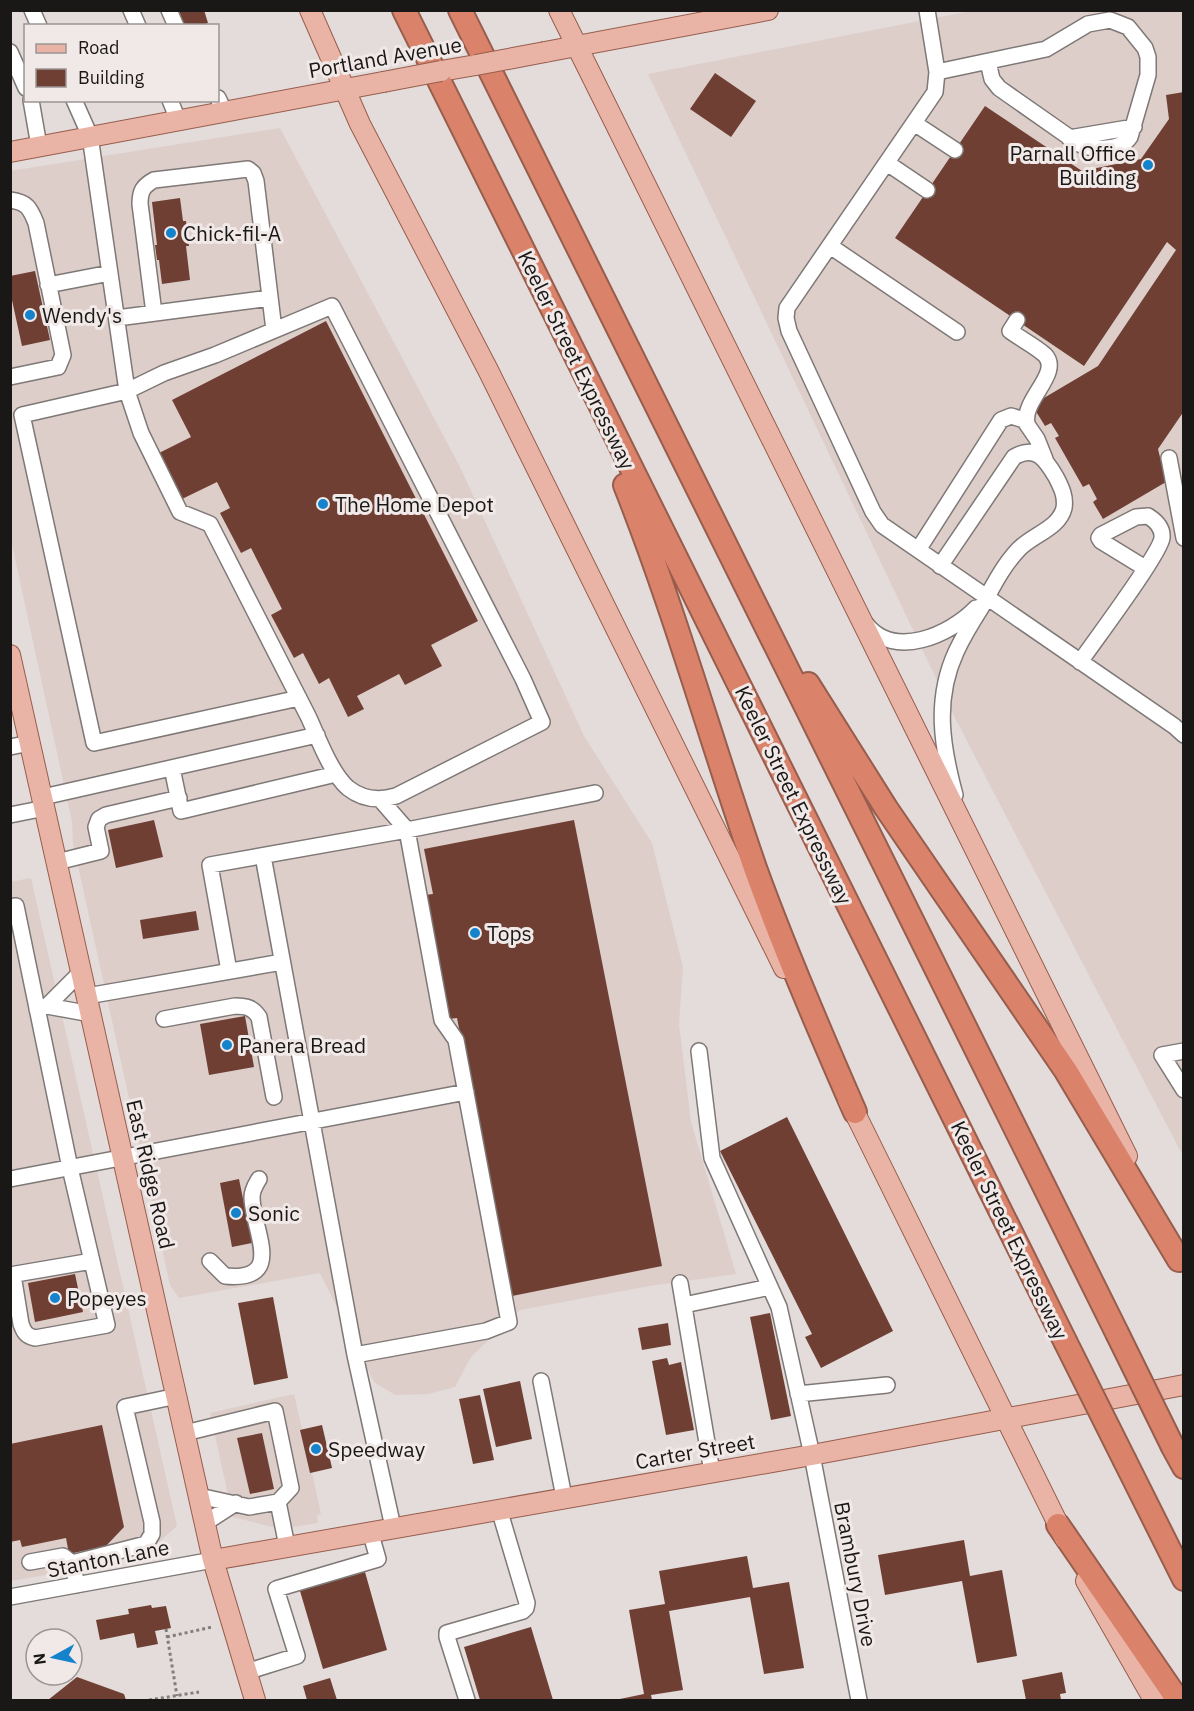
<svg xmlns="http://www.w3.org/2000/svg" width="1194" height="1711" font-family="'IBM Plex Sans',sans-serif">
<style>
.built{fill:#ddceca}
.building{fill:#6f3f33}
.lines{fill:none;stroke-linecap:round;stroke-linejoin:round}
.minor-casing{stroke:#7e7876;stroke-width:18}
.major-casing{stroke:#975d4d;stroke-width:22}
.highway-casing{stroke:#975d4d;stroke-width:26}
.path{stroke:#827e7c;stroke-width:3;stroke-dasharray:3 3;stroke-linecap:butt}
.minor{stroke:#fff;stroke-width:15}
.major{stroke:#e9b4a6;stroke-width:20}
.highway{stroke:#da826a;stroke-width:22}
.major-bridge-casing{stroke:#975d4d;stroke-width:22;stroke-linecap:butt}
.highway-bridge-casing{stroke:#975d4d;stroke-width:26;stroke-linecap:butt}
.major-bridge{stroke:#e9b4a6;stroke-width:20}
.highway-bridge{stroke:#da826a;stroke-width:22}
.poi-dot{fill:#1583cc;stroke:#f0e9e8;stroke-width:2}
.labels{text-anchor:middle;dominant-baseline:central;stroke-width:6;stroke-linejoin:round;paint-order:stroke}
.street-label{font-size:21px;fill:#1a1817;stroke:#f0e9e8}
.poi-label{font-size:21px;fill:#1a1817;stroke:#f0e9e8;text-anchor:start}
</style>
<rect width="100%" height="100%" fill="#e3dcda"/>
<path class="built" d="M971 11H1183V1156L955 718 648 74Z
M280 128 459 465 584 736 652 843 683 967 679 1024 691 1122 736 1274 649 1286 520 1310 471 1357 455 1387 429 1394 395 1395 374 1382 320 1273 179 1298 170 1285 73 843 72 822 11 540 10 171Z
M31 878 177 1526 152 1548 63 1572 11 1581 10 882Z
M294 1394 302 1429 322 1425 332 1468 312 1473 321 1514 317 1515 318 1523 280 1529 233 1517 210 1413Z"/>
<path class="building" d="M179 10H204L208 23 201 26H183Z
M715 73 756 101 731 137 690 109Z
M1184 92V411L1158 449 1166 482 1103 519 1093 502 1097 499 1089 484 1083 487 1055 438 1059 436 1051 423 1045 426 1032 405 1098 366 1176 250 1167 242 1084 366 895 238 985 106 1082 171 1141 159 1169 119 1166 95Z
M180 198 183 221H186L189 246H186L190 280 162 284 159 260H157L155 245H157L152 202Z
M35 271 50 340 22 346 10 291V276Z
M326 321 478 621 431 645 442 666 405 685 399 674 357 696 364 709 348 717 329 678 319 684 303 653 294 658 271 615 282 609 251 548 241 553 220 513 230 508 217 482 182 499 159 453 191 437 172 400Z
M154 820 163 857 116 868 108 830Z
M574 820 662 1266 512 1296 457 1018 449 1019 425 895 433 894 424 849Z
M196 911 199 930 143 939 140 920Z
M245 1016 254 1067 209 1075 200 1024Z
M787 1117 893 1331 821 1368 805 1337 812 1334 720 1151Z
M239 1179 252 1243 232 1247 220 1183Z
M75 1274 83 1312 35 1322 28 1283Z
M273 1297 288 1378 254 1385 238 1303Z
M770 1313 791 1416 771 1420 750 1317Z
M668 1323 671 1345 642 1350 638 1328Z
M667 1358 669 1365 681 1362 694 1430 666 1435 652 1361Z
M520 1381 532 1439 496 1447 483 1389Z
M480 1395 494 1460 473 1464 459 1399Z
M102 1425 124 1527 106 1546 69 1554 66 1538 22 1547 20 1540 10 1542V1444Z
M322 1425 332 1468 310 1473 300 1430Z
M262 1433 274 1489 250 1494 237 1438Z
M964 1540 970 1576 1002 1570 1017 1656 977 1663 962 1581 885 1595 878 1555Z
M747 1556 753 1588 789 1582 804 1668 764 1674 750 1597 669 1611 683 1690 651 1695 652 1700H615L644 1694 629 1610 665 1604 659 1571Z
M365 1572 387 1650 323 1669 300 1591Z
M151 1605 152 1608 166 1606 171 1628 155 1631 158 1644 137 1648 134 1633 100 1640 96 1620 129 1614 128 1609Z
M531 1627 553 1700H480L464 1647Z
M1062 1672 1066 1693 1060 1694 1061 1700H1026L1022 1680Z
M77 1677 124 1694 126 1700H48Z
M330 1678 337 1700H307L303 1686Z"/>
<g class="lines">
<defs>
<path id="minor" d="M32 10 39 26
M131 10 138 26
M169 10 176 26
M927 10 937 72 935 92 787 308 786 318 789 331 873 512 882 525 1174 726 1184 735
M10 52 26 88
M937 72 1046 49 1088 24 1110 20 1128 27 1145 48 1148 57V75L1130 137C1121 151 1092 150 1079 144L999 88 992 79 988 62
M218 98 224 111
M31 100 39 146
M74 100 90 136 127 391 141 433 180 512 210 524C243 588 275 652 308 716 318 737 330 772 348 788 362 799 379 801 396 796L542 722 523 679 332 306 215 355 164 373 127 391 22 415 94 743 299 698
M170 100 178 120
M914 123 955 150
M1069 138 1134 127
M887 163 927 190
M10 200C27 202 30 208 36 223L63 355 58 367 10 377
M830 246 957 332
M48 285 110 273
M154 313 140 204C140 191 143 186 154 180L248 169 253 173 256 181 274 330
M117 318 270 298
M1017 320 1010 331C1021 339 1035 346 1045 355 1062 373 1022 400 1027 423
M1169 458 1184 538
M918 550 1001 420 1011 416 1024 420 1037 439 1045 459
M940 566 1014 457C1036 444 1046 460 1056 477 1061 487 1066 496 1064 508 1059 529 1031 535 1018 550 1002 567 992 588 981 608 972 622 963 637 956 652 934 700 942 747 955 795
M866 624C894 660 950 635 976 608
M1080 662C1093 643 1160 554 1162 538 1163 528 1156 521 1148 516L1136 517 1101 535 1099 538 1101 541 1145 568
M10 747 30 743
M172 768 181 811 336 774
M43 797 317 735
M10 815 45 808
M263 856 355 1355 393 1527
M57 862 101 851 96 827 99 819 106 815 179 798
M10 907 16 906 70 1168 107 1325 35 1338C26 1336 24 1332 21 1324L13 1275
M229 971 210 865 407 830 595 793
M87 996 282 962
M47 1006 82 971
M37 1009 47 1006 91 1014
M164 1019 235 1006C247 1006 253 1008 259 1017L274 1097
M699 1051 712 1158 779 1307 812 1455 859 1700
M1184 1051 1162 1055 1184 1090
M10 1179 466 1092
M210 1261 225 1276C287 1282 252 1230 252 1197 252 1190 256 1184 259 1179
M10 1275 92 1261
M680 1283 712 1472
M684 1305 770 1287
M355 1355 486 1331 509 1322 456 1040 442 1020 407 830 380 799
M541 1381 564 1497
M798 1394 887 1385
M185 1433 275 1411 291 1488 278 1502 249 1507 199 1496
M278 1502 287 1546
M205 1523 236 1503
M30 1562 63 1556 72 1563 77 1585
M72 1563 146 1544 152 1534V1522L125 1407 177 1396
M10 1597 213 1560
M246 1672 297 1656 276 1589 378 1559 370 1531
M467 1700 447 1637V1633L523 1611 526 1608 527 1603 499 1509"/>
<path id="major" d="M310 10 360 124 488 370 784 968
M559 10 1127 1156
M545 52 768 10
M441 71 476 65
M10 152 383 82
M10 655 213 1560 255 1700
M848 1099 1065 1538
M213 1560 812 1455 1184 1385
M1086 1581 1154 1700"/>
<path id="highway" d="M404 10 1065 1341
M460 10 1117 1333
M625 485C675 611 711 741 755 868 785 951 820 1032 855 1112
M808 684 886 808 1066 1071 1179 1260
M1173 1447 1184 1467
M1125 1461 1184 1579
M1058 1525 1178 1700"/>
</defs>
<use href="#minor" class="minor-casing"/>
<use href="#major" class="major-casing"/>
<use href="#highway" class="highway-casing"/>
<path class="path" d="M166 1629 177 1696
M167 1637 212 1627
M149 1700 199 1692"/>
<use href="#minor" class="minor"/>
<use href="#major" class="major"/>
<use href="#highway" class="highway"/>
<defs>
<path id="major-bridge" d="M476 65 545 52
M383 82 441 71"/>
<path id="highway-bridge" d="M1117 1333 1173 1447
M1065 1341 1125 1461"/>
</defs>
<use href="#major-bridge" class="major-bridge-casing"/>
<use href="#highway-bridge" class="highway-bridge-casing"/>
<use href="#major-bridge" class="major-bridge"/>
<use href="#highway-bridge" class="highway-bridge"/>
</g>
<g class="poi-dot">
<circle cx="1148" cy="165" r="6"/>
<circle cx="171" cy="233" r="6"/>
<circle cx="30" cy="315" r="6"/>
<circle cx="323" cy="504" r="6"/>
<circle cx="475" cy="933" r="6"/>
<circle cx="227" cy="1045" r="6"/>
<circle cx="236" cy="1213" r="6"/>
<circle cx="55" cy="1298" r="6"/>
<circle cx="316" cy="1449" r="6"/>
</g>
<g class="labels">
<g class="street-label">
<text transform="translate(385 57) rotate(-10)">Portland Avenue</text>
<text transform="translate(577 360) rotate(64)">Keeler Street Expressway</text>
<text transform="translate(794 795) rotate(64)">Keeler Street Expressway</text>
<text transform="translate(151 1174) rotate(77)">East Ridge Road</text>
<text transform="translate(1010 1230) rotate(64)">Keeler Street Expressway</text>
<text transform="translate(695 1451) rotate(-10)">Carter Street</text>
<text transform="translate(108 1558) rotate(-11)">Stanton Lane</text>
<text transform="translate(856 1574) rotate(79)">Brambury Drive</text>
</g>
<g class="poi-label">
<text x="1136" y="153" text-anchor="end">Parnall Office<tspan x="1136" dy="24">Building</tspan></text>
<text x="183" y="233">Chick-fil-A</text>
<text x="42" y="315">Wendy's</text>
<text x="335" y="504">The Home Depot</text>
<text x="487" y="933">Tops</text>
<text x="239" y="1045">Panera Bread</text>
<text x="248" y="1213">Sonic</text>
<text x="67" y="1298">Popeyes</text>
<text x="328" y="1449">Speedway</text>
</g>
</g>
<rect width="1194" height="1711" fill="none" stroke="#1a1817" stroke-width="24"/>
<rect x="24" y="24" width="195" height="78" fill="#f0e9e8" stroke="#9a9594" stroke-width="1.5"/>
<rect x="36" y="44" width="30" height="9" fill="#e9b4a6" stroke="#9a9594" stroke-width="1.5"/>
<text x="78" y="54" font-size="18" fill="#1a1817">Road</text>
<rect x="36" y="69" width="30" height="18" fill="#6f3f33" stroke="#9a9594" stroke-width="1.5"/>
<text x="78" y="84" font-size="18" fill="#1a1817">Building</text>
<g transform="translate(54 1657) rotate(262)"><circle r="28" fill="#f0e9e8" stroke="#9a9594" stroke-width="1.5"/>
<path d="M0-4.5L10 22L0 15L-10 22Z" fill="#1583cc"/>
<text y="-9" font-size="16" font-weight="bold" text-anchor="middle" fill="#1a1817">N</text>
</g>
</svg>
